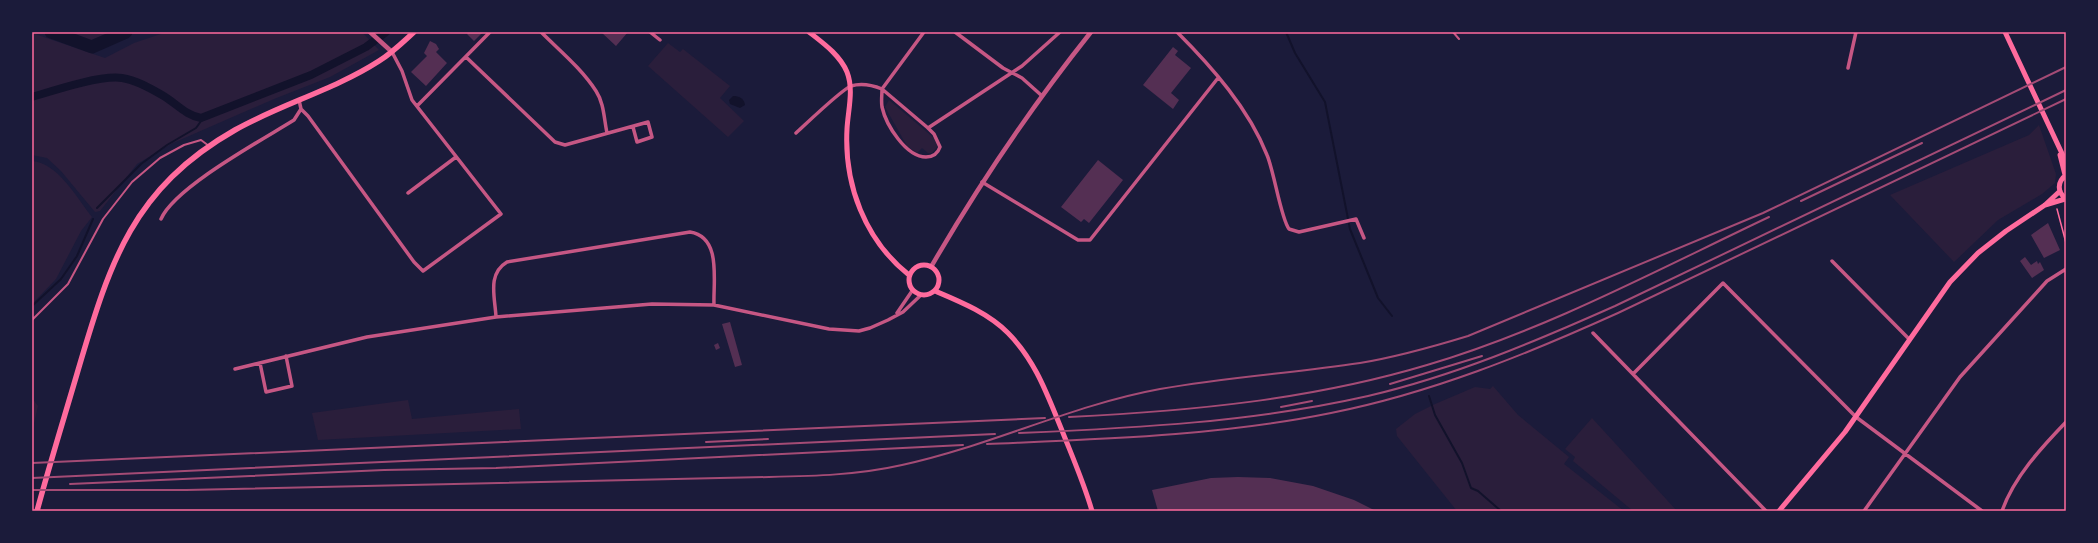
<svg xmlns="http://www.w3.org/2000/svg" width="2098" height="543" font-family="Arial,sans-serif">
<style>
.green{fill:#2a1e3b}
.water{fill:#12122b}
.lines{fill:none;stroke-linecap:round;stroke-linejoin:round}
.stream{stroke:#12122b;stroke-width:2}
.canal{stroke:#12122b;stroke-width:8}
.river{stroke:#12122b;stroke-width:13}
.building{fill:#542f53}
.path{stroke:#ff6b9d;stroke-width:1.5}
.service{stroke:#c65784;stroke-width:2}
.minor{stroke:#c65784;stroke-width:3.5}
.tertiary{stroke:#c65784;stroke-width:4.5}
.secondary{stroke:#ff6b9d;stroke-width:5}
.primary{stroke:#ff6b9d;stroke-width:5.5}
.rail{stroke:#a44b75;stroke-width:2}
.neatline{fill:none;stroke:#ff6b9d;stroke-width:1.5}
</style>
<rect width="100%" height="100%" fill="#1b1b3a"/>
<path class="green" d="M70 32H111L91 40Z
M167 32H362L379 50 330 77 274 99 173 143 137 164 100 211 95 212 61 171 47 158 32 155V33L105 58 134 43Z
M668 43 680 52 683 49 730 86 720 98 744 121 728 137 648 66Z
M889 100 934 138 938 146 932 153H928L922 148 917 153 907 146 885 107Z
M2039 125 2056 174 2055 183 2042 194 1998 220 1954 262 1890 195 2029 135Z
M32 161C58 163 77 198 92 217L81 231 56 279 32 304Z
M1493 386 1518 415 1569 457 1564 464 1624 511H1457L1397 436 1396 429 1415 414 1435 404 1475 387 1490 389Z
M32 398 38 406 32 432Z
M408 400 412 419 519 409 521 429 318 440 312 413Z
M1592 418 1677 511H1633L1573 461 1575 457 1565 449Z"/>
<path class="water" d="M733 96C739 96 744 98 745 105L740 108 730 104 729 100Z"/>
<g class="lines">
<path class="stream" d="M1286 32 1295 53 1325 102 1350 229 1378 298 1392 316
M97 208 141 164 167 145 196 128 204 117
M32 306 61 279 77 256 93 219
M1429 396 1435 415 1462 463 1471 488 1478 491 1501 511"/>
<path class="canal" d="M32 97C55 90 100 75 122 78 136 80 150 88 162 95 176 103 185 115 201 118L311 75 366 47 386 32"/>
<path class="river" d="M51 32 92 47 126 32"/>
</g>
<path class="building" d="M469 32H483L474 41 467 34Z
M601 32H628L616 46Z
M430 41 436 44 439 49 436 52 447 63 426 86 411 72 427 56 424 53Z
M1173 47 1178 51 1175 55 1191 68 1171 93 1179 100 1173 109 1143 85Z
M1098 160 1123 180 1089 223 1084 219 1081 222 1061 207Z
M2048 223 2060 250 2044 258 2031 235Z
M2025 257 2031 265 2037 261 2038 264 2040 262 2044 270 2032 278 2020 261Z
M730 322 742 365 735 367 722 324Z
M718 343 720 348 716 350 714 345Z
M1238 477 1270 478 1313 486 1354 500 1376 511H1158L1152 490 1211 478Z"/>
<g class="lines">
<path class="path" d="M2057 209 2066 243"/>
<path class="service" d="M1453 32 1459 39
M32 320 68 284 103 219 132 182 160 158 184 145 201 140 209 146"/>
<path class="minor" d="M541 32C559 50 582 69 596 91 604 103 604 119 607 133
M650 32 660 40
M955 32 1003 68 1022 78 1041 95
M1177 32C1212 67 1249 109 1267 155 1274 171 1281 219 1289 229L1299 232 1356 219 1364 238
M466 57 555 142 565 145 648 122 652 137 637 142 633 127
M1848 68 1856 32
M882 89 924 32
M417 106 490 32
M301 109 308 116 414 262 423 271 501 214 412 100 402 71 392 52
M928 128 1022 66 1060 32
M796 133C806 124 841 90 851 86 861 83 872 85 882 89L928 128 934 134 940 147C938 153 933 157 926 157 906 157 886 125 882 107 881 101 882 95 882 89
M982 182 1078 240H1090L1218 78
M408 193 456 157
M161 219C175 187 262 140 294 120L301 109 299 100
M1832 261 1909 339
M897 313 912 291
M496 317C495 297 487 274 507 262L690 232C722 237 713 281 714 305
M1593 333 1766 511
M260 363 266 392 292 386 286 356
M235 369 367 337 496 317 652 304 714 305 829 329 859 331 870 328 888 320 903 312 921 295
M1633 374 1723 283 1856 417 1982 511
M1864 511 1960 377 2047 281 2066 269
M2002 511C2014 477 2041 448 2066 422"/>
<path class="tertiary" d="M370 32 392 52
M931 267C979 184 1032 106 1091 32"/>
<path class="secondary" d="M809 32C823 43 840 55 847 72 854 90 848 110 847 129 844 185 865 240 909 275
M2005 32 2066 162
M2060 155 2065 175
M2066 175C2057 182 2057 192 2066 199
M2045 205 2065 199
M909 280a15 15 0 1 1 30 0a15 15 0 1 1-30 0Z
M935 291C961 302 988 313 1008 333 1035 360 1047 394 1061 428 1072 456 1084 483 1092 511
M1779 511 1845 432 1950 282 1978 253 2006 231 2045 205 2060 191"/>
<path class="primary" d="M37 511C50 463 65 415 79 367 110 262 133 188 235 130 281 104 334 90 379 61 392 53 403 42 414 32"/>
<path class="rail" d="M1801 201 1922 143
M1390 384 1482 356
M1281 407 1312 401
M1069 417C1190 411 1310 400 1427 365 1546 330 1657 270 1769 217
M1019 433C1137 428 1253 422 1368 396 1454 376 1534 342 1615 306L2066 90
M706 442 768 439
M987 444C1102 439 1218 436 1331 413 1431 393 1525 355 1618 313L2066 99
M32 463 1045 418
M32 478 995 434
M70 484 384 470 496 468 963 445
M32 490H186L769 477C814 476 858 475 902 465 990 446 1072 405 1160 389 1226 377 1294 373 1360 363 1397 357 1432 347 1468 336L1763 213 2066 67"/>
</g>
<rect width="2098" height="543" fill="none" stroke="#1b1b3a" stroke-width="66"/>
<rect x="33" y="33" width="2032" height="477" class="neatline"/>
</svg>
